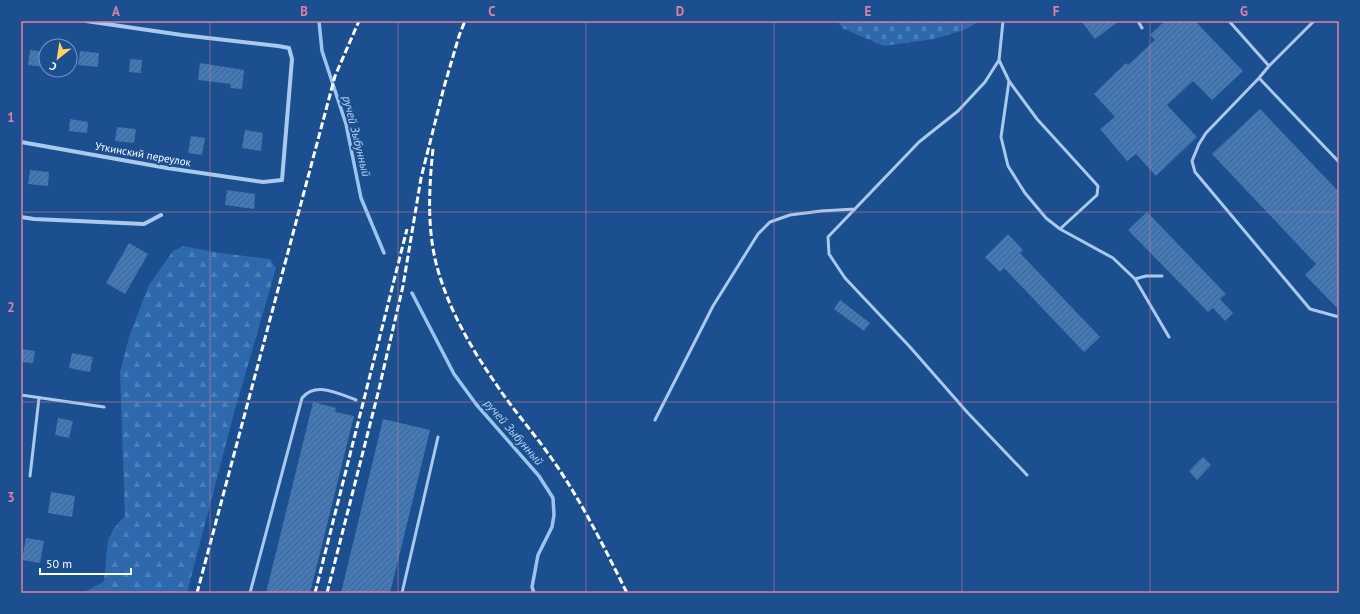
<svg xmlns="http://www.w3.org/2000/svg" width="1360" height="614" font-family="'PT Sans',sans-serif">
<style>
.forest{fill:url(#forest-firs)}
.cemetery{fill:url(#cemetery-stones)}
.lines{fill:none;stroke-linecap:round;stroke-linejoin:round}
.stream{stroke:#9cc4f0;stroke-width:3.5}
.building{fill:url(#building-hatch)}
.lane{stroke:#a9c9ee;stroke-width:3}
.street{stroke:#a9c9ee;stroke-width:4}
.rail{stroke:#fff;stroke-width:3;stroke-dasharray:7 3;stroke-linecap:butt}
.grid{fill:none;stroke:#dd80a5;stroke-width:1;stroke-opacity:0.55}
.labels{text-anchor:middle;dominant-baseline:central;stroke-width:4;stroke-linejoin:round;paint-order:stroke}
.street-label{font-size:11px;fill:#fff;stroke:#1b4f8f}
.water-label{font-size:12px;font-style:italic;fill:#b5d3f5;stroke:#1b4f8f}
.neatline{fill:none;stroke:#dd80a5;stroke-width:1.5}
.grid-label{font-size:13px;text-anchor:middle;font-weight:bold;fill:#dd80a5}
</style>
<defs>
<pattern id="forest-firs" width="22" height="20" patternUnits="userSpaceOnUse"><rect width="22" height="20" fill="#2e69ad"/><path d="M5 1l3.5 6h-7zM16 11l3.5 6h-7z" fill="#4d80b9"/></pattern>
<pattern id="cemetery-stones" width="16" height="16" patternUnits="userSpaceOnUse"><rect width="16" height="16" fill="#2e69ad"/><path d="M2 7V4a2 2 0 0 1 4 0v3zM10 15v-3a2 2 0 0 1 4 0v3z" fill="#4d80b9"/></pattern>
<pattern id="building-hatch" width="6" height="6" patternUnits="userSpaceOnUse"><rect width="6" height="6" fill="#4478b7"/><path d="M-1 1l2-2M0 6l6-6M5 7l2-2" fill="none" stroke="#486282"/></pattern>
</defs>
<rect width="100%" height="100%" fill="#1b4f8f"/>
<path class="forest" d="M183 246 220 253 270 259 276 268 234 413 187 593H82L102 583 104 581 108 540 114 528 125 516 120 372 130 334 149 285 173 251Z"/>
<path class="cemetery" d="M837 21H980L964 30 934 39 884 46 844 29Z"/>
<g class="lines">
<path class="stream" d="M319 21 322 51 346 124 361 198 384 253
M412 293 454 374 476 404 539 476 553 498 554 515 552 527 538 555 532 587 534 593"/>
</g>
<path class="building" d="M1081 21H1119L1095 39Z
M1165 21H1195L1243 71 1212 100 1193 81 1167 105 1197 137 1156 176 1136 154 1127 161 1100 129 1115 117 1094 94 1126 63 1128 65 1155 40 1150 35Z
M30 50 46 52V67L28 65Z
M80 51 99 53 98 67 78 65Z
M130 59 142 60 141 73 129 72Z
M200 63 244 70 242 89 230 88 231 84 198 80Z
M1260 109 1339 192V310L1305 275 1316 264 1212 154Z
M70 119 88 122 87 133 69 131Z
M117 127 136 129 134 143 115 141Z
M245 130 263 133 261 151 242 148Z
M191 136 205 138 202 155 188 153Z
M30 170 49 172 48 186 28 184Z
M227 190 255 194 254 209 225 205Z
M1147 212 1226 294 1220 299 1233 313 1225 321 1213 308 1208 312 1128 230Z
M1008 234 1023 250 1020 253 1100 337 1084 352 1004 268 1000 272 985 257Z
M129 243 148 254 125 294 106 283Z
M840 300 870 323 864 331 834 309Z
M21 349 35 351 33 363 21 362Z
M72 353 93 357 90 372 69 368Z
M313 402 336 408 335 412 354 416 310 593H266Z
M58 418 73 421 69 438 55 435Z
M383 419 430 430 390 593H341Z
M1203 457 1211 465 1197 480 1189 471Z
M51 492 75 496 72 517 48 513Z
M26 538 44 541 40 563 22 560Z"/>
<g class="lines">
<path class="lane" d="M1003 21 999 60 1009 81 1001 137 1008 166 1025 193 1046 218 1060 229 1113 258 1135 279 1146 276H1162
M1138 21 1142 28
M1229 21 1269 66
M1314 21 1269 66 1259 78 1206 133 1199 144 1192 161 1195 172 1310 309 1339 317
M999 60 985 82 958 111 919 142 828 237 829 254 845 278 910 347 967 412 1027 475
M1259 78 1339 162
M1009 81 1037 119 1098 186 1097 195 1060 229
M1135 279 1169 337
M21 395 104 407
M655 420 713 306 758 234 770 222 790 215 821 211 855 209
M30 476 39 398
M250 593 302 398C316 381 339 394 356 400
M402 593 438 437"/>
<path class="street" d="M21 142 167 168 263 182 282 180 292 59 289 48 278 46 182 35 86 21
M21 217 34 219 144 224 161 215"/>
<path class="rail" d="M433 149C429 186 427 226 436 263 447 306 470 347 496 384 513 410 534 433 552 459 581 500 604 547 627 593
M197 593 335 76 359 21
M315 593 407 229
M327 593 378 393 403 286 421 178 444 87 459 36 465 21"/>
</g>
<path class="grid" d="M210 21V593M398 21V593M586 21V593M774 21V593M962 21V593M1150 21V593M21 212H1339M21 402H1339"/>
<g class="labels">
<g class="street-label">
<text transform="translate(143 154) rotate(10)">Уткинский переулок</text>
</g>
<g class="water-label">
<text transform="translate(357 136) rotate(76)">ручей Зыбунный</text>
<text transform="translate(514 432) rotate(49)">ручей Зыбунный</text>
</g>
</g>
<rect width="1360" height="614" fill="none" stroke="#1b4f8f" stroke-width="44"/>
<g transform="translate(58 58) rotate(210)"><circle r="19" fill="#1b4f8f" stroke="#7695bc"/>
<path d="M0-3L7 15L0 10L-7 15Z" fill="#ffd166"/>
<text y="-6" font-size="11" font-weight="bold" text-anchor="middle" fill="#ffffff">С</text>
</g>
<path d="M40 568v6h91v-6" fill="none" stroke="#ffffff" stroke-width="2"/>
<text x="46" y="568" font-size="12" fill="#ffffff" stroke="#1b4f8f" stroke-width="3" paint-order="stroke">50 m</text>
<rect x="22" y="22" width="1316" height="570" class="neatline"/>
<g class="grid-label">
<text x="116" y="16">A</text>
<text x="304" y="16">B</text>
<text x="492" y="16">C</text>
<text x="680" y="16">D</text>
<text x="868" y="16">E</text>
<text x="1056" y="16">F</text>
<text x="1244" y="16">G</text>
<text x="11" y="122">1</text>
<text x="11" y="312">2</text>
<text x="11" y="502">3</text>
</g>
</svg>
